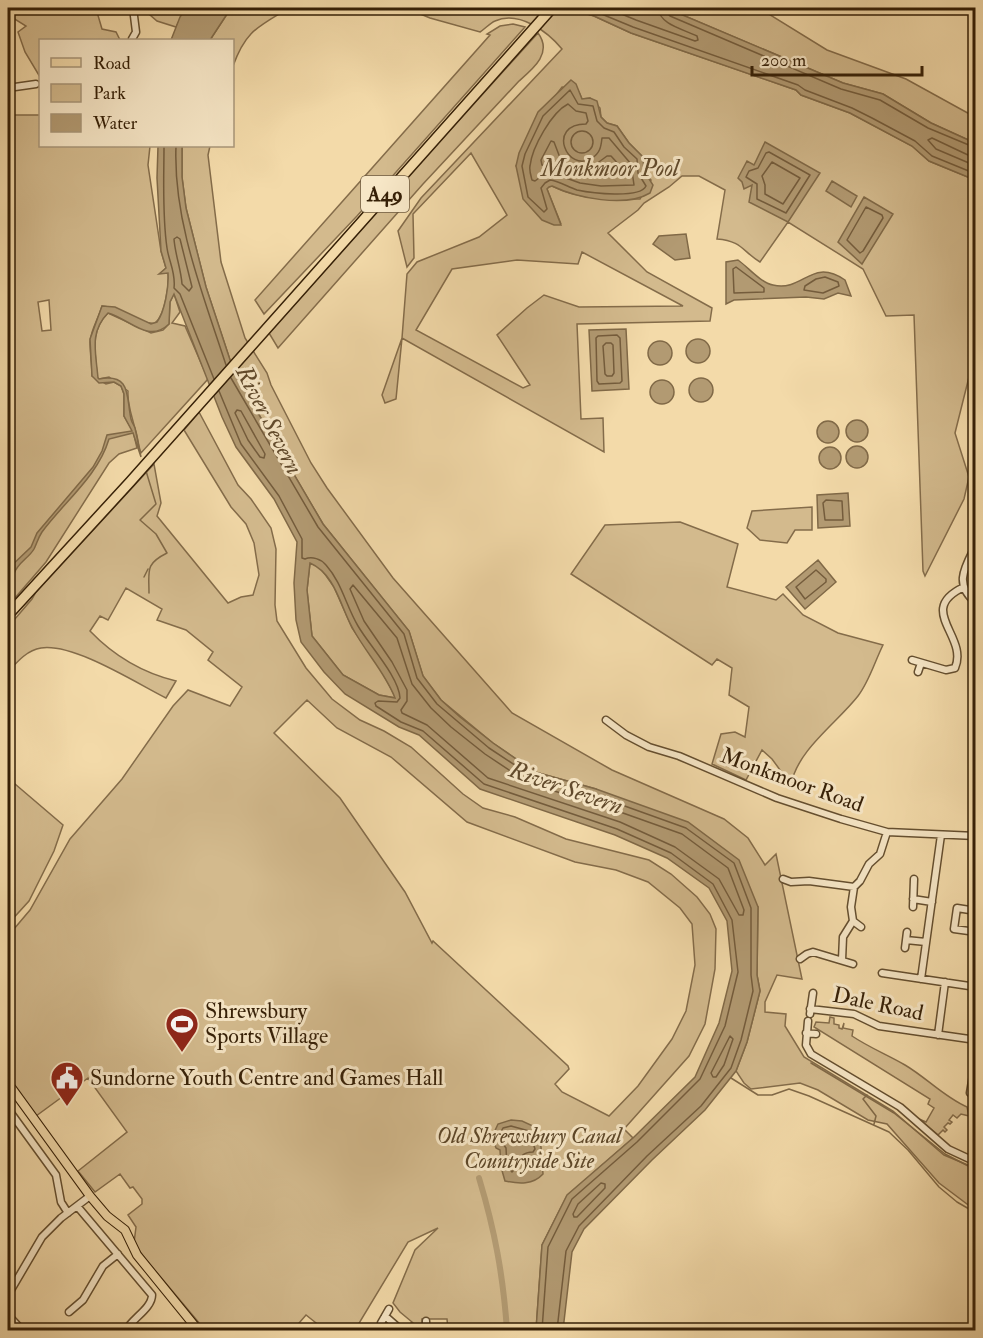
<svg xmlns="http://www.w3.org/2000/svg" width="983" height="1338" font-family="'IM FELL Double Pica',serif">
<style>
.green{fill:#d3ba8d;stroke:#846c4a;stroke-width:1.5;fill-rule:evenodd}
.water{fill:#b29a72;stroke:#806947;stroke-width:1.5;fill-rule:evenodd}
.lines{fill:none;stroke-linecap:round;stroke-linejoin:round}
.shore{stroke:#745c3c;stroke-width:1.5}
.stream{stroke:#806947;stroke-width:1.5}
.canal{stroke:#b29a72;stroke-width:6}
.minor-casing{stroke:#644e2f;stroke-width:9}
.major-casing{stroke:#351f06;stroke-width:10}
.highway-casing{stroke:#351f06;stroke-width:12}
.minor{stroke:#f7e7c7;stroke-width:6}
.major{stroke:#f3daa9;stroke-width:8}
.highway{stroke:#f3daa9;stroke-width:9}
.labels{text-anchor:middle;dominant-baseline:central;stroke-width:6;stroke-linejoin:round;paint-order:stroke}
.shield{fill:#f7e7c7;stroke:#6f5b40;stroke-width:1.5}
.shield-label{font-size:21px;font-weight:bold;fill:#351f06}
.street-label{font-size:22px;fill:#351f06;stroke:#f7e7c7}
.poi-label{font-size:22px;fill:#351f06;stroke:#f7e7c7;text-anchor:start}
.park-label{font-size:22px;font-style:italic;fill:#5c4628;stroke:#f7e7c7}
.water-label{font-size:24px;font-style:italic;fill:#614a2c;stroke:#f7e7c7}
</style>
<rect width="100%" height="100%" fill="#f3daa9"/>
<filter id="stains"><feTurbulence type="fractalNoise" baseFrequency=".00333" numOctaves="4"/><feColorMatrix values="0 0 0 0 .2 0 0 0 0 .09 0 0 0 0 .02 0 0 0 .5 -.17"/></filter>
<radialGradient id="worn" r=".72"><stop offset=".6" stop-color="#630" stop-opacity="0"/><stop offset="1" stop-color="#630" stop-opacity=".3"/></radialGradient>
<path class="green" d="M8 8H105V9L97 12 102 29 116 32 120 40H40V77L25 52 18 32 26 26 13 18 18 9 10 8 8 9Z
M142 8H183L185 10 176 27 157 21Z
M231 8H289C258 27 246 30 233 66L232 40H210Z
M413 8H568L594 16 631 33 796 90 801 95 850 113 912 146 929 161 975 180V353L955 433 969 477 964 499 925 576 923 571 914 315 886 316 863 269 788 222 760 262C742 251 742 241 717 239L725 190 699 176H682L669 187 644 203 638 210 608 233 647 272 712 308 710 321 577 324 581 419 603 418 604 452 402 338 396 399 385 403 382 395 402 338 407 274 417 262 479 237 507 215 471 153 413 214 414 258 407 267 398 231 421 198 562 49C548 32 519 10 495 21 490 23 485 29 480 32L430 18 413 11ZM562 87 579 92 582 99 590 98 600 108 601 117 607 123 617 126 629 143 643 157 644 171 651 180 640 199C609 199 580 200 552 186L548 187 547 189 561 224 516 166 553 99ZM582 252 683 306 579 307 544 295 527 308 497 335 530 385 523 388 416 330 452 269 517 260 578 264Z
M666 8H759L827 50 906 79 975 117V143L931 123 883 94 843 83Z
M513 24 525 27 357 216 264 314 255 300 490 35 487 34 500 26Z
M538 33C553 53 533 69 519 81L423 184 278 348 269 333 431 151Z
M8 115H40V146H150L148 165 161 251 166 268 162 272 168 273C169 286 165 316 155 323 139 325 122 307 102 306 99 318 91 329 90 342 90 353 92 365 92 376L106 384 114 382 121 386 124 394V416L133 431 137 448 119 454 109 463 46 562 8 606ZM49 300 51 330 42 331 38 302Z
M182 146H210L208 155 221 262 245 338 267 373 271 385 311 463 327 488 393 578 512 713 612 770 724 819 748 838 765 865 776 854 802 979 777 975 765 1002V1012L786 1014 785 1026 804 1057 893 1111 944 1155 975 1168V1210L939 1183 887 1124 868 1120 818 1090 800 1083 751 1089 744 1083 736 1071 747 1042 760 991 757 975 758 907 596 789 535 772 493 743 441 700 423 676 409 631 323 524 234 372 206 287 186 208 182 177Z
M174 294 180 312 172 323 185 326 208 379 141 453C138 446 138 436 135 429 132 416 127 404 128 391L109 377 99 379 97 377C96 353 89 332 108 313L151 333 163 330 169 324 170 302Z
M199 412 238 485 251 499 271 528 276 549 275 605 277 621 306 668 332 699 360 720 384 731 411 747 463 794 483 808 515 817 566 839 649 860 671 874 697 897 710 914 716 929 715 969 705 1024 689 1056 624 1129 633 1138 567 1196 542 1245 536 1330H448L447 1319H422V1327H419V1330H415L417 1328 413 1323 407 1327 412 1322 400 1312 393 1303 415 1250 438 1228 408 1242 358 1325 351 1330H325L306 1315 293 1330H205L143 1256 134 1243 136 1227 128 1215 142 1204V1199L133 1187 130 1188 120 1174 95 1192 78 1171 127 1132 88 1078 36 1116 8 1077V936L30 910 70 839 122 779 173 706 188 690 230 706 242 687 208 660 213 652 186 630 157 620 162 609 126 588 108 620 100 616 90 631C114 656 143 673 176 681L166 698C136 683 74 643 41 648 27 650 17 662 8 672V627L32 599 36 592 154 464 161 503 157 516 228 603 241 597 253 595 259 575 254 543 246 524 231 507 184 430ZM307 700 337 728 391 757 467 822 575 862 616 870 648 882 680 908 692 924 695 965 686 1011 672 1039 638 1086 609 1116 562 1092 555 1084 569 1069 568 1066 433 941 432 943 405 892 340 798 274 733Z
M812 507V530H795L787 543 760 540 747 528 752 511Z
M680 522 738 544 727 587 776 600 783 594 803 615 838 633 883 645C875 661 869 682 858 696 837 723 797 750 791 785L772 759 762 750 746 780 712 764 721 734 735 732 745 737 749 707 729 695 732 668 717 659 712 665 571 574 605 525Z
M310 563 320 567 334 587 352 628 381 670 396 698 379 695 343 675 312 636 307 590Z
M8 778 63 825 54 851 29 901 8 924Z
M830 1017 834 1018V1024L839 1025V1028L842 1029 844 1023 843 1028 853 1030 852 1036C870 1048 888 1055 905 1065 927 1078 944 1097 967 1107L969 1116 961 1114 957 1118 953 1115 949 1120 952 1122 950 1124 948 1123 944 1127 947 1130 945 1132 943 1130 938 1135 919 1119 926 1122 934 1108 928 1104 930 1099 814 1027 816 1022 829 1023Z"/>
<path class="water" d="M186 8H231L210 40H171L180 17Z
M568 8H666L843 83 883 94 931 123 975 143V180L929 161 912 146 850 113 801 95 796 90 631 33 594 16Z
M571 80 576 84 582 99 590 98 597 101 601 117 607 123 617 126 629 143 643 157 644 171 653 185 650 193C625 208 577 198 552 186L549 187 547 189 561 225H554L542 220 523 199 516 166 519 153 538 112Z
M765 142 820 173 788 222 749 202 752 185 744 189 742 182 738 178 747 161 754 165Z
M158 146H182V177L186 208 206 287 234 372 323 524 409 631 423 676 441 700 460 717 493 743 535 772 596 789 688 822 739 860 758 907 757 975 760 991 747 1042 736 1071 705 1110 652 1160 584 1229 572 1252 563 1330H536L542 1245 567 1195 633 1138 695 1077 719 1023 732 971 727 921 709 888 667 858 615 835 480 789 419 735 399 727 345 694 324 672 301 642 296 620 294 583 297 542 274 499 236 447 222 417 174 294 170 302 169 324C148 344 130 319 108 313 89 332 96 353 98 378L99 379C132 373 126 397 131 419 132 423 134 425 135 428 137 437 139 448 141 457L133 433 109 439C98 476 64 502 42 532 38 538 37 543 34 549 29 558 17 563 14 574L8 577 9 568 31 547 37 533 93 467 102 451 107 435 132 431 124 416V394L121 386 114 382 99 383 92 376 90 339 102 306 115 307 151 324 157 322C165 311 169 286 168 273L159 274 166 268 161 251 157 178ZM310 563C335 574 340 605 352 627 365 652 385 672 395 698L379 695 343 675 312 636 307 590Z
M832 181 857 196 851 207 826 191Z
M864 197 893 214 862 264 838 242Z
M686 234 690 258 675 260 653 244 659 236Z
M738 260C748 267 761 283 773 285 804 292 811 257 845 280L851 296 838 293 824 299 806 297 734 300 726 304V262Z
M626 329 629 389 592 391 589 330Z
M686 351a12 12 0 1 1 24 0a12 12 0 1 1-24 0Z
M648 353a12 12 0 1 1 24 0a12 12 0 1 1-24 0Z
M689 390a12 12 0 1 1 24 0a12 12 0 1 1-24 0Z
M650 392a12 12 0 1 1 24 0a12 12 0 1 1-24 0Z
M846 431a11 11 0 1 1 22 0a11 11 0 1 1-22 0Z
M817 432a11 11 0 1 1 22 0a11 11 0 1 1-22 0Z
M846 457a11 11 0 1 1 22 0a11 11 0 1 1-22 0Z
M819 458a11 11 0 1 1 22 0a11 11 0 1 1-22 0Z
M848 493 850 526 818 528 817 495Z
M818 560 836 582 805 609 786 587Z
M511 1120 522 1121 533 1126 536 1131 541 1147 543 1174C533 1185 519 1184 505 1181L501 1167 500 1150 496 1148 492 1137 498 1124Z"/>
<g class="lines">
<path class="shore" d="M587 8 633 27 798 85 805 90 852 108 872 118 915 141 932 156 976 174
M607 8 636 20 695 41 698 40 697 36C683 29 660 25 658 8
M666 8 667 13 670 16 841 89 880 100 928 128 976 148
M570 90 578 104 593 106 597 121 604 128 614 132 624 147 637 159 638 173 646 186C640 199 591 193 577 190 568 187 559 181 550 180L545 183 541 188 547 209 544 212 528 197 522 166 525 154 543 116Z
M568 104 576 111 586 113 588 121 586 124C546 124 567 174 592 158 600 153 601 147 602 138H609L631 164 634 185 601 186 580 183 552 173 543 175 535 181 532 180C531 176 529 170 530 166 532 147 552 112 568 104Z
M571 142a11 11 0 1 1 22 0a11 11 0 1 1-22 0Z
M551 141 554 142 562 163 559 165H542L541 160Z
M164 146C164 179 162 214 167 248 169 262 176 273 174 288L180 294 214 379
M176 146C173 221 203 294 226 365
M769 152 810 175 786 213 757 199V184L746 177 749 171 758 168 766 153Z
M607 156H611L621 167V176L602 177 588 174V170Z
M976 156 968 155 932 138 928 140 936 149 976 166
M772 162 800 178 783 204 765 194V185L762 176Z
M866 207 882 215 883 218 863 251 860 253 847 240Z
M177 237 180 239 192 287 189 291 182 284C181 269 175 254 174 239Z
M736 267 764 288V292L734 293 733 269Z
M825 277 838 282 839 286 823 293 804 290 805 286 816 279Z
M617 335 620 338 622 381 620 383 599 384 597 381 596 338 598 336Z
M606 343H611L613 345 614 373 612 376H607L605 374 603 346Z
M231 378 318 527 404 634 417 678 437 704 489 748 533 777 594 795 686 828 734 863 751 908V975L753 991 741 1040 731 1068 701 1106 647 1156 579 1226 566 1251 557 1330
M219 391 241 444 279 496 302 539V558L305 559C312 556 321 559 326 565 342 583 346 606 358 626 369 645 399 677 400 698L397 702 378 701 375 703 376 706 401 722 423 731 484 784 617 829 671 853 713 884 732 920 738 972 725 1026 700 1079 637 1142 572 1199 548 1247 542 1330
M237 410 241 411 265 454 264 458 260 457 248 440 235 413Z
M826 500 842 501 843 520H825L823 503Z
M816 570 826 579V582L805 599 796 587Z
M353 585 397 638 412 684 431 708 451 727 485 754 530 784 592 802 682 834 728 868 744 910 743 915H739L719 879 675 847 620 822 488 778 427 725 402 713 401 710 407 701V690L392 662 364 621 350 589Z
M730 1036 733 1039 724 1065 716 1077H713L711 1073Z
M511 1126 529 1131 535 1149 533 1152C517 1152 520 1165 512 1172L507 1166 506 1148 498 1137 503 1128Z
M601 1183 605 1184V1188L577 1217H574L573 1214 578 1204Z"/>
<path class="stream" d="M146 471 156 504 140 520 156 534 167 553C145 564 149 570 149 593
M144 577 148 569
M811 1063 894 1113 945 1154 976 1170
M731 1078 758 1095H772L789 1089 809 1096 889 1132 908 1150 939 1187 957 1202 976 1213
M867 1095 863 1099 876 1116 874 1124"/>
<path class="canal" d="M479 1178C495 1231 503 1275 507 1330"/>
<defs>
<path id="minor" d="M132 39 136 32 133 8
M8 88 36 84
M976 545C965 567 953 584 976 603
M912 660 946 670 955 668C969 636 915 610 964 587
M918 672 921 663
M606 720 626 735 649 747 679 756 777 798 841 819 887 832 976 836
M783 879 791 882 809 881 854 887
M913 899 932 902
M913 907 914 879
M976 911 957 908 954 929 976 932
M853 921 861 927
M906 940 926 942
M905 948 907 932
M800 959 807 954 813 952 853 964
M842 960 843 937 853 921 851 907 854 887 860 881 869 864 880 854 887 832
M882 973 976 987
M921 979 941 835
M810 1009 854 1014 879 1026 976 1040
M810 1014 813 993
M808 1021 806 1045 811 1054 900 1107 948 1149 976 1162
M806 1033 816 1034
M938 1035 945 982
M970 1093 976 1057
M8 1109 56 1175 61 1202 68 1213
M77 1206 152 1295C152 1308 133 1318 126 1330
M8 1295 42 1237 61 1218 90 1196
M69 1312 83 1300 103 1266 118 1254
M8 1315 22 1330
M385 1316 401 1330
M426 1321V1330
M381 1323 389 1309"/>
<path id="major" d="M8 1083 90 1196 107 1216 125 1230 137 1255 198 1330"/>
<path id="highway" d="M8 615 130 482 552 8"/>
</defs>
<use href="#minor" class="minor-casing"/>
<use href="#major" class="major-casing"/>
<use href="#highway" class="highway-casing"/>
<use href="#minor" class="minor"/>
<use href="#major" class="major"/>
<use href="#highway" class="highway"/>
</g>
<defs>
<symbol id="stadium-pin" viewBox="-11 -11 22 30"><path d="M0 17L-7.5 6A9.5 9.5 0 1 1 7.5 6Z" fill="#8f2418" stroke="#f7e7c7"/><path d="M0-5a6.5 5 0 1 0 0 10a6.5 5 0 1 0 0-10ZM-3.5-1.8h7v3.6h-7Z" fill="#fff"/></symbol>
<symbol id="civic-pin" viewBox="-11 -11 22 30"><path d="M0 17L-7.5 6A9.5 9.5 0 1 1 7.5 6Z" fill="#8f2418" stroke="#f7e7c7"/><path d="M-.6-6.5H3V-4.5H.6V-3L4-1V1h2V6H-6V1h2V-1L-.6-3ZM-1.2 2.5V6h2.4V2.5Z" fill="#fff"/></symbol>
</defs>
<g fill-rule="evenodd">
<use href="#stadium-pin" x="163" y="1005" width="38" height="52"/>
<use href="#civic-pin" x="48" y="1059" width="38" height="52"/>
</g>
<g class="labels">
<rect class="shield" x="361" y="176" width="48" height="36" rx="4.5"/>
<g class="shield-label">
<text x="385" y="194">A49</text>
</g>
<g class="street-label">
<text transform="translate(792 780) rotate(20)">Monkmoor Road</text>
<text transform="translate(878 1004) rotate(12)">Dale Road</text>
</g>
<g class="poi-label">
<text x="205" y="1011">Shrewsbury<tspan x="205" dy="25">Sports Village</tspan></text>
<text x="90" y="1078">Sundorne Youth Centre and Games Hall</text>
</g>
<g class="park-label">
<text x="529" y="1136">Old Shrewsbury Canal<tspan x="529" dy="25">Countryside Site</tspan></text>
</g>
<g class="water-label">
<text x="610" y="168">Monkmoor Pool</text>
<text transform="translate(269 420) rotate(63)">River Severn</text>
<text transform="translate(566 788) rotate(19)">River Severn</text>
</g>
</g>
<rect width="983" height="1338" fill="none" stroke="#f3daa9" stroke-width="30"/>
<rect x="9" y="9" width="965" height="1320" fill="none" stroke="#351f06" stroke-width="3"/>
<rect x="15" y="15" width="953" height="1308" fill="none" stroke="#351f06" stroke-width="1.5"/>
<rect x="39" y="39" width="195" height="108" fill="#f7e7c7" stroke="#a9977a" stroke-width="1.5"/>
<rect x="51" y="58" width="30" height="9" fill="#f3daa9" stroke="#a9977a" stroke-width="1.5"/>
<text x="93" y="69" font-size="18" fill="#351f06">Road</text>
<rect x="51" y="84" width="30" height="18" fill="#d3ba8d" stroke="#a9977a" stroke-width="1.5"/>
<text x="93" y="99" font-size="18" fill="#351f06">Park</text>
<rect x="51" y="114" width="30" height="18" fill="#b29a72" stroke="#a9977a" stroke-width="1.5"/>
<text x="93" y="129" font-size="18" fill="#351f06">Water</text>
<path d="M752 66v9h170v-9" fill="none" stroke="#351f06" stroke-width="3"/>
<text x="761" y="66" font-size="18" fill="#351f06" stroke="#f7e7c7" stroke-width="4.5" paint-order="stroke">200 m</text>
<rect width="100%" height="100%" filter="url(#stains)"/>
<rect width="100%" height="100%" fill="url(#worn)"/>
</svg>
